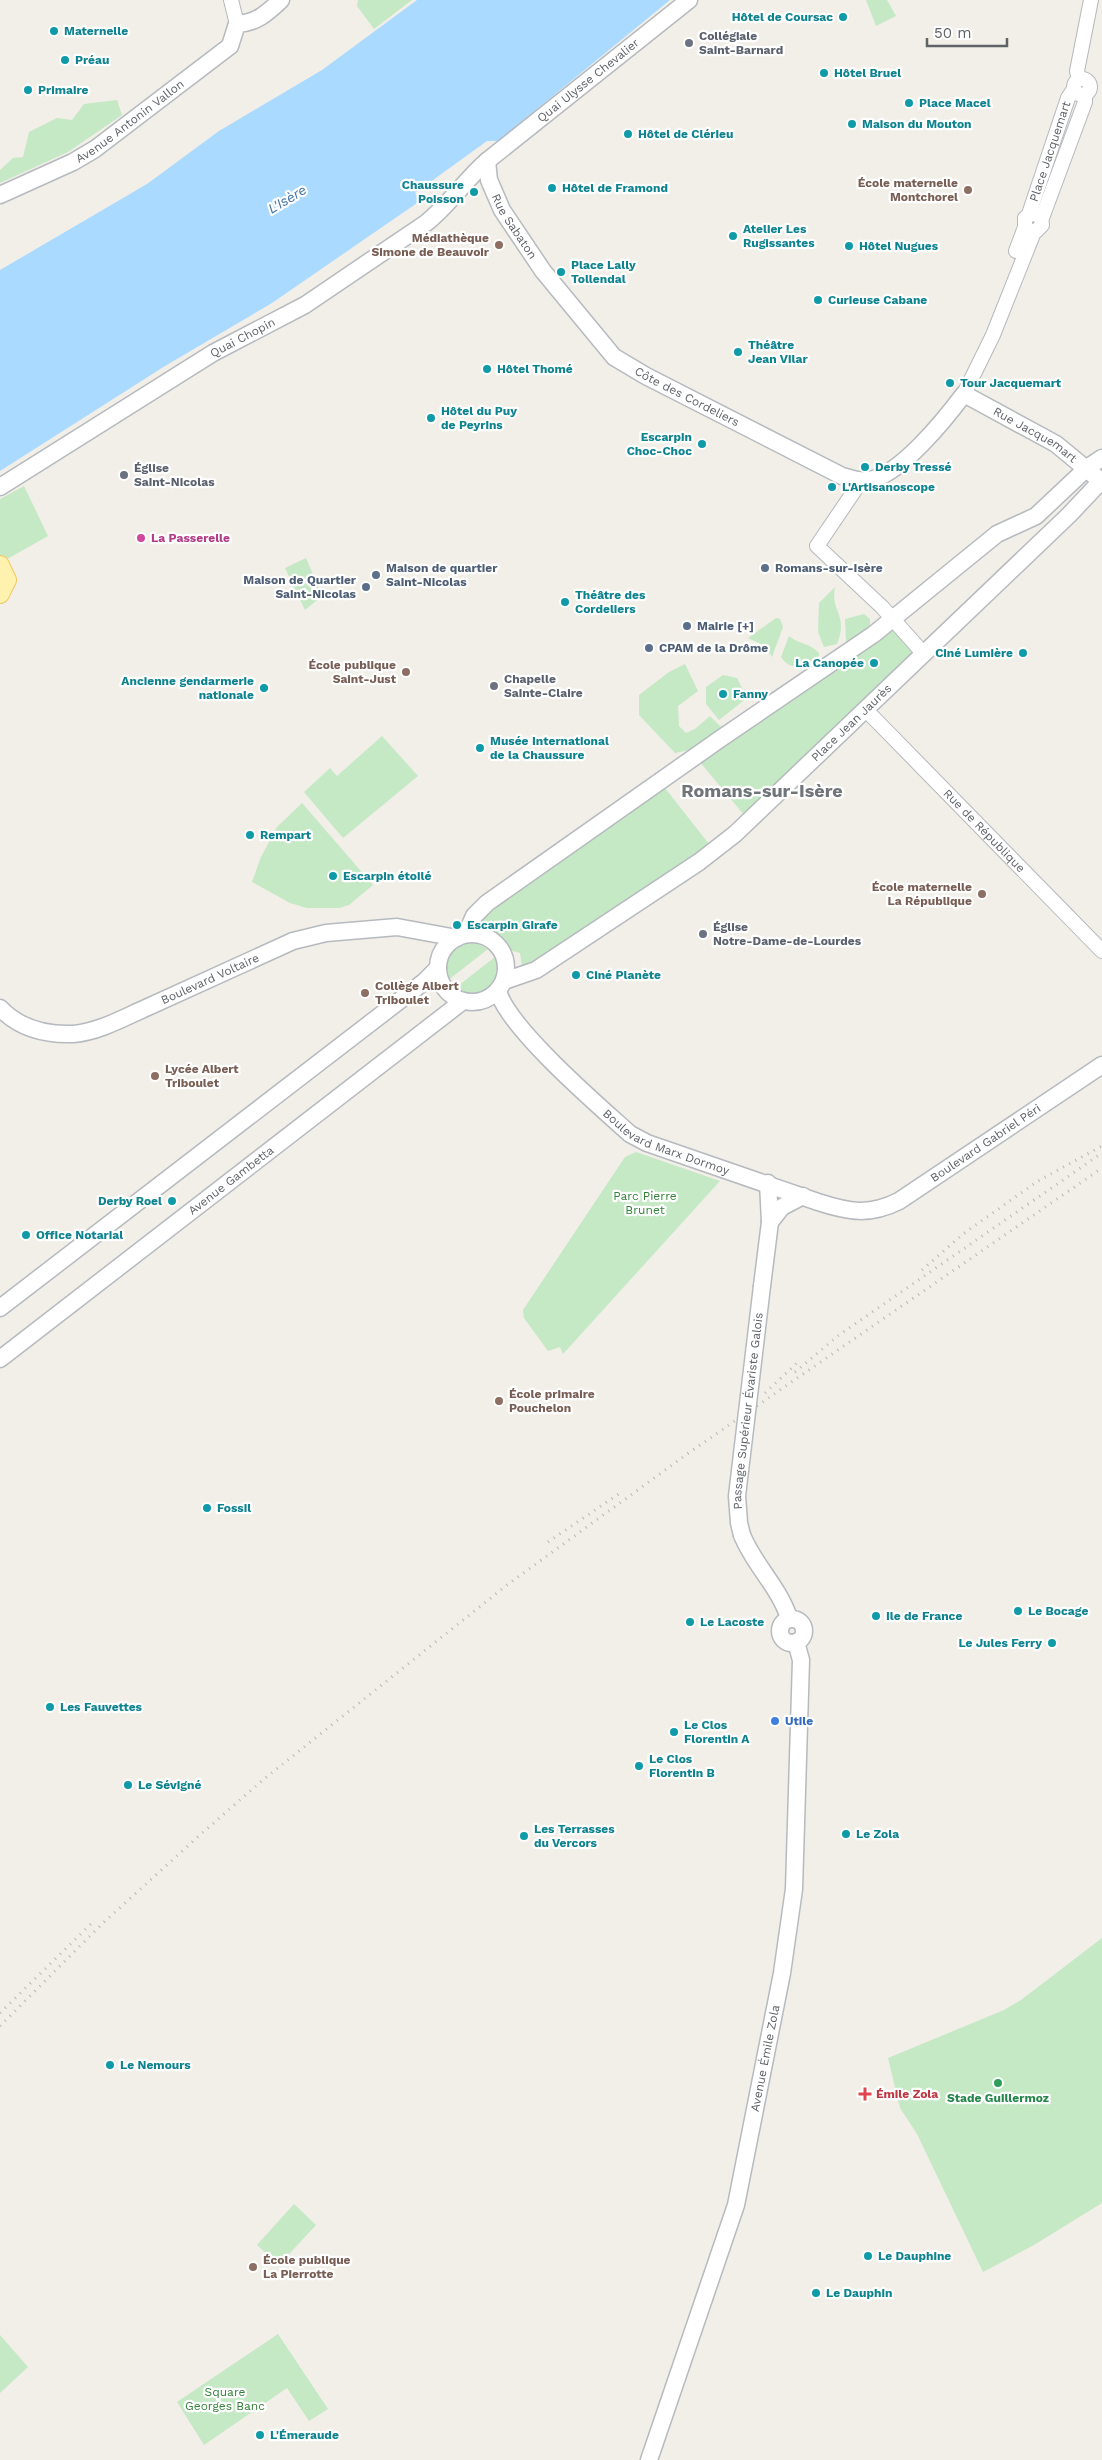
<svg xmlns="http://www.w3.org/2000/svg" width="1102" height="2460" font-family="'Work Sans',sans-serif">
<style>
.green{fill:#c5e8c5}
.water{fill:#aadaff}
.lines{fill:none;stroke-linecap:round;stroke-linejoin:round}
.tertiary-casing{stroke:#b5b8bc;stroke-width:16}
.secondary-casing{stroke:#b6babf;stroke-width:19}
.primary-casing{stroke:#f2c960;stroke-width:20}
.tertiary{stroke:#fff;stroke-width:14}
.secondary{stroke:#fff;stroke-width:16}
.primary{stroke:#fff2af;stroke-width:18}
.rail{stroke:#b6b7b8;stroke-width:3;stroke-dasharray:1 6;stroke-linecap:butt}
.secondary-bridge-casing{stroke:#b6babf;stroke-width:19;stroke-linecap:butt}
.secondary-bridge{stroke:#fff;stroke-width:16}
.culture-dot{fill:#0f9aa8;stroke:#fff;stroke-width:2}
.worship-dot{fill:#6b7280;stroke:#fff;stroke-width:2}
.education-dot{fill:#8d6e63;stroke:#fff;stroke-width:2}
.hotel-dot{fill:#d1479c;stroke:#fff;stroke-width:2}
.service-dot{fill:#5c6f8a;stroke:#fff;stroke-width:2}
.shop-dot{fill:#3f7fe0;stroke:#fff;stroke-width:2}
.leisure-dot{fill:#2e9e5b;stroke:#fff;stroke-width:2}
.health-dot{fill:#e0444e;stroke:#fff;stroke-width:2}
.labels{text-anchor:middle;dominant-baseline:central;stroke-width:4.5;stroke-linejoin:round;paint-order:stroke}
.culture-label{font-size:12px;font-weight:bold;fill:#0d838f;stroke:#fff;text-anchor:start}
.worship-label{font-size:12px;font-weight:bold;fill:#5b616d;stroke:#fff;text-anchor:start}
.street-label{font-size:12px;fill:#5f6368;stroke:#fff}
.education-label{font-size:12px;font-weight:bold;fill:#785e54;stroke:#fff;text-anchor:end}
.hotel-label{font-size:12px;font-weight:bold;fill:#b23c85;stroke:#fff;text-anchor:start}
.service-label{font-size:12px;font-weight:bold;fill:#4e5e75;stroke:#fff;text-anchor:start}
.park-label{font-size:12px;fill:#348238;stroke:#fff}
.shop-label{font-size:12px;font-weight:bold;fill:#366cbe;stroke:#fff;text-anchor:start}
.health-label{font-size:12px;font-weight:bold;fill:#be3a42;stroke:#fff;text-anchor:start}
.leisure-label{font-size:12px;font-weight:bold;fill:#27864d;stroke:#fff}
.water-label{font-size:14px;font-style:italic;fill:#4174aa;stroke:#fff}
.district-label{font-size:18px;font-weight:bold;fill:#70757a;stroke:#fff}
</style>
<rect width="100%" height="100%" fill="#f1efe8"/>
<path class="green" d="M358 0H412L374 29 357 6Z
M866 0H887L896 16 876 26Z
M117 100 122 115 68 152 0 183V170L13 158 23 157 29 132 57 118 72 120 84 104Z
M24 486 48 536 9 558 0 559V499Z
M306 558 322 596 305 610 285 568Z
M835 587C830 613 849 614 837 644L824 647 818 632 819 603Z
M864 614 870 619V626L846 643 845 619Z
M776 618 780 619 783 627 772 657 765 646 748 638Z
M891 626 918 655 745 816 699 761Z
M789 636C798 644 810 643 819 653V656C807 668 791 672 781 657Z
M685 664 698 691 678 706 679 726 686 733 695 729 710 716 723 729 694 749 675 753 639 715V695L669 672Z
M723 675 737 678 747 698 719 720 706 704V687Z
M382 736 418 776 343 838 304 792 330 768 337 776Z
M661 783 709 844 704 854 523 972 520 953 509 950 490 932 474 927 495 901Z
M302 803 373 885 349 905 339 908H307L290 903 252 882 261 857 277 827Z
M474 942 488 949 447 981C442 961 451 942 474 942Z
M495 957C506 984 478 1004 454 989Z
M636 1152 720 1181 563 1354 560 1347 548 1351 524 1318 523 1310 625 1157Z
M1102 1938V2203L1034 2245 983 2272 917 2134 900 2108 888 2058 1004 2010 1021 2000Z
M294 2204 316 2225 279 2265 257 2245Z
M278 2334 328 2409 309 2421 287 2388 204 2445 177 2402Z
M0 2335 28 2367 0 2393Z"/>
<path class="water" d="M417 0H670L498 141H487L415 193 420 201 272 303 165 366 0 471V270L147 184 219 131 322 70Z"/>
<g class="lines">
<defs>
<g id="tertiary">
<path d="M231 0 237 24"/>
<circle cx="1082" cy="87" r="8"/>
<path d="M1079 79 1077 71 1091 0"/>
<path id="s1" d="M1029 214 1068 98 1074 89"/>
<path d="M1042 218 1085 102V94"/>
<path d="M1016 251 1025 227V218L1033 213 1041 217 1042 225 1036 231H1030L1025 227"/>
<path d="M964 394 993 335 1034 232"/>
<path d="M861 481 817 546 882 607 924 654"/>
<path id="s2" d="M866 710 1102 951"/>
</g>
<g id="secondary">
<path id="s3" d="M487 161 489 180 502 210 543 271 614 357 646 376 842 476C851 478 859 482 868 480 899 477 946 418 964 394L1056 444 1102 482"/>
<path id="s4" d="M0 195 73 162 95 149 230 46 237 24C257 23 267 13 281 0"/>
<path id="s5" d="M0 487 213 353 305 305 426 223C449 205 465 180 487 161L689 0"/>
<circle cx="472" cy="968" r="34"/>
<path d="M466 934 474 916 487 903 720 739 874 634 997 534 1036 516 1087 468 1102 458"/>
<path id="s6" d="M504 981 536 970 699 862 735 834 1069 515 1102 480"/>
<path id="s7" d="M498 991C508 1028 599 1106 630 1134L647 1143 818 1202C849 1212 869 1216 899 1201L1102 1065"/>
<path id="s8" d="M0 1008C19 1028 46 1035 73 1034 99 1032 125 1017 148 1007 197 985 245 963 293 941L326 933 397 927 457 938"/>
<path d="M770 1222 782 1207 803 1196"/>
<path d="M762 1286 770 1222 768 1183"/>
<path d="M0 1308 425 981 438 968"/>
<path id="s9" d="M0 1359 463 1001"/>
<path d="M742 1535C754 1565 779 1587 789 1618"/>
<circle cx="792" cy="1631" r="12"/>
<path id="s10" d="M649 2460 736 2205 782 1973 794 1889 801 1660 796 1642"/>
</g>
<path id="primary" d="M0 565 7 580 0 594"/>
</defs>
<use href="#tertiary" class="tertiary-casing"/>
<use href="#secondary" class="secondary-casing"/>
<use href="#primary" class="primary-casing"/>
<use href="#tertiary" class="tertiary"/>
<use href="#secondary" class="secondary"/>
<use href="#primary" class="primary"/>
<path class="rail" d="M922 1270 963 1234 1038 1181 1102 1146
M795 1372 839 1335 1102 1153
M765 1393 798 1362
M548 1542 620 1493
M0 2013 95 1920
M0 2026 102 1924 201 1834 264 1779 507 1585 690 1452 1102 1168"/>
<defs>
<g id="secondary-bridge">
<path id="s11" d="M742 1535 739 1523 737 1496 762 1286"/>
</g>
</defs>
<use href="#secondary-bridge" class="secondary-bridge-casing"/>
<use href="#secondary-bridge" class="secondary-bridge"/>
</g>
<g class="culture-dot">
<circle cx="843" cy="17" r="5"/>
<circle cx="54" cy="31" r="5"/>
<circle cx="65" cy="60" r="5"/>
<circle cx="824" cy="73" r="5"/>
<circle cx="28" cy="90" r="5"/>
<circle cx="909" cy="103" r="5"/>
<circle cx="852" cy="124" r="5"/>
<circle cx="628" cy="134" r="5"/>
<circle cx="552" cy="188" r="5"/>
<circle cx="474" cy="192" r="5"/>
<circle cx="733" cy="236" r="5"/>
<circle cx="849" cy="246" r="5"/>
<circle cx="561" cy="272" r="5"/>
<circle cx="818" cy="300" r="5"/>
<circle cx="738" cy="352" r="5"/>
<circle cx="487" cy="369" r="5"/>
<circle cx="950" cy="383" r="5"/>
<circle cx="431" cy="418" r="5"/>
<circle cx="702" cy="444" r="5"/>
<circle cx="865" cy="467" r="5"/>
<circle cx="832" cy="487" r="5"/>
<circle cx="565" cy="602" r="5"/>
<circle cx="1023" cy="653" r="5"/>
<circle cx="874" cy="663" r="5"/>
<circle cx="264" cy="688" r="5"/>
<circle cx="723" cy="694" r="5"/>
<circle cx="480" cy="748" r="5"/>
<circle cx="250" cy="835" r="5"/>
<circle cx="333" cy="876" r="5"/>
<circle cx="457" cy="925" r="5"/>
<circle cx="576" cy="975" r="5"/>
<circle cx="172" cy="1201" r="5"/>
<circle cx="26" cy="1235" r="5"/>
<circle cx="207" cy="1508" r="5"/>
<circle cx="1018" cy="1611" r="5"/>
<circle cx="876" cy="1616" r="5"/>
<circle cx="690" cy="1622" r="5"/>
<circle cx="1052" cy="1643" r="5"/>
<circle cx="50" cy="1707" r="5"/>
<circle cx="674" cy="1732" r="5"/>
<circle cx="639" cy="1766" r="5"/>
<circle cx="128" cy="1785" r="5"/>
<circle cx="846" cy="1834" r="5"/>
<circle cx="524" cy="1836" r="5"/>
<circle cx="110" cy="2065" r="5"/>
<circle cx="868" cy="2256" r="5"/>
<circle cx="816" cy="2293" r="5"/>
<circle cx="260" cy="2435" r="5"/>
</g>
<g class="worship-dot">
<circle cx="689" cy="43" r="5"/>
<circle cx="124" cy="475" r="5"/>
<circle cx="494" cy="686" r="5"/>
<circle cx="703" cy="934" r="5"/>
</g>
<g class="education-dot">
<circle cx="968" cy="190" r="5"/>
<circle cx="499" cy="245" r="5"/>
<circle cx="406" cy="672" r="5"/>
<circle cx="982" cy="894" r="5"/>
<circle cx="365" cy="993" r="5"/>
<circle cx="155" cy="1076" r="5"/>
<circle cx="499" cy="1401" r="5"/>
<circle cx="253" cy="2267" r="5"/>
</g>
<circle class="hotel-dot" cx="141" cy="538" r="5"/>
<g class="service-dot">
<circle cx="765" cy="568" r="5"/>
<circle cx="376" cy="575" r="5"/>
<circle cx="366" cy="587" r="5"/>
<circle cx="687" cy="626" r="5"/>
<circle cx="649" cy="648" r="5"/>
</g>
<circle class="shop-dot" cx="775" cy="1721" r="5"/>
<circle class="leisure-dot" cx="998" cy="2083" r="5"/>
<path class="health-dot" d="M862.5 2086.5h5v5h5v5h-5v5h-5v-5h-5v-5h5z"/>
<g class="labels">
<g class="culture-label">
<text x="833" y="17" text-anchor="end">Hôtel de Coursac</text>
<text x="64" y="31">Maternelle</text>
<text x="75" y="60">Préau</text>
<text x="834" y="73">Hôtel Bruel</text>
<text x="38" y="90">Primaire</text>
<text x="919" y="103">Place Macel</text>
<text x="862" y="124">Maison du Mouton</text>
<text x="638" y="134">Hôtel de Clérieu</text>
<text x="464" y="185" text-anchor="end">Chaussure<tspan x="464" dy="14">Poisson</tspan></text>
<text x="562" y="188">Hôtel de Framond</text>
<text x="743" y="229">Atelier Les<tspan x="743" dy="14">Rugissantes</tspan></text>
<text x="859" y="246">Hôtel Nugues</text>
<text x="571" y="265">Place Lally<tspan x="571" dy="14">Tollendal</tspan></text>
<text x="828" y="300">Curieuse Cabane</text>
<text x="748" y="345">Théâtre<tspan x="748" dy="14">Jean Vilar</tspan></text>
<text x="497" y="369">Hôtel Thomé</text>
<text x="960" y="383">Tour Jacquemart</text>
<text x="441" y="411">Hôtel du Puy<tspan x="441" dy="14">de Peyrins</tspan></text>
<text x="692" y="437" text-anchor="end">Escarpin<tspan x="692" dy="14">Choc-Choc</tspan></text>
<text x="875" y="467">Derby Tressé</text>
<text x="842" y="487">L'Artisanoscope</text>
<text x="575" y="595">Théâtre des<tspan x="575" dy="14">Cordeliers</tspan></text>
<text x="1013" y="653" text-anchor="end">Ciné Lumière</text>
<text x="864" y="663" text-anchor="end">La Canopée</text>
<text x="254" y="681" text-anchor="end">Ancienne gendarmerie<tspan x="254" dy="14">nationale</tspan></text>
<text x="733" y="694">Fanny</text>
<text x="490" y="741">Musée International<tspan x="490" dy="14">de la Chaussure</tspan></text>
<text x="260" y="835">Rempart</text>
<text x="343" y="876">Escarpin étoilé</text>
<text x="467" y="925">Escarpin Girafe</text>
<text x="586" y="975">Ciné Planète</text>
<text x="162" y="1201" text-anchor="end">Derby Roel</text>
<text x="36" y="1235">Office Notarial</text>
<text x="217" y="1508">Fossil</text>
<text x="1028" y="1611">Le Bocage</text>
<text x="886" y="1616">Ile de France</text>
<text x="700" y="1622">Le Lacoste</text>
<text x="1042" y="1643" text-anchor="end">Le Jules Ferry</text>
<text x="60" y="1707">Les Fauvettes</text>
<text x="684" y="1725">Le Clos<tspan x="684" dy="14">Florentin A</tspan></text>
<text x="649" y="1759">Le Clos<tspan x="649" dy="14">Florentin B</tspan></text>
<text x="138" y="1785">Le Sévigné</text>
<text x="534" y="1829">Les Terrasses<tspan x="534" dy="14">du Vercors</tspan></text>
<text x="856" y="1834">Le Zola</text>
<text x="120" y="2065">Le Nemours</text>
<text x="878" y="2256">Le Dauphine</text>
<text x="826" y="2293">Le Dauphin</text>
<text x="270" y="2435">L'Émeraude</text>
</g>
<g class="worship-label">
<text x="699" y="36">Collégiale<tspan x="699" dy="14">Saint-Barnard</tspan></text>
<text x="134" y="468">Église<tspan x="134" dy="14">Saint-Nicolas</tspan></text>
<text x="504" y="679">Chapelle<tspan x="504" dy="14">Sainte-Claire</tspan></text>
<text x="713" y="927">Église<tspan x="713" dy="14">Notre-Dame-de-Lourdes</tspan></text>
</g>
<g class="street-label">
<text stroke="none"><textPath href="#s5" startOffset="718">Quai Ulysse Chevalier</textPath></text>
<text stroke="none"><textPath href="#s4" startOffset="150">Avenue Antonin Vallon</textPath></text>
<text stroke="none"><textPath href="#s1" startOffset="66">Place Jacquemart</textPath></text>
<text stroke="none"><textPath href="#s3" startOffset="72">Rue Sabaton</textPath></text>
<text stroke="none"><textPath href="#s5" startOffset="285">Quai Chopin</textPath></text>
<text stroke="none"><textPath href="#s3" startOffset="320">Côte des Cordeliers</textPath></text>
<text stroke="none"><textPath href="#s3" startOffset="734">Rue Jacquemart</textPath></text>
<text stroke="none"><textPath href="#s6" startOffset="436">Place Jean Jaurès</textPath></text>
<text stroke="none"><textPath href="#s2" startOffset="169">Rue de République</textPath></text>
<text stroke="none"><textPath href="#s8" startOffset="228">Boulevard Voltaire</textPath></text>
<text stroke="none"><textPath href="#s7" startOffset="232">Boulevard Marx Dormoy</textPath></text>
<text stroke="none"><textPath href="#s7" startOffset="584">Boulevard Gabriel Péri</textPath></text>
<text stroke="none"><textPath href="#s9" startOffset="292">Avenue Gambetta</textPath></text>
<text stroke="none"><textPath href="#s11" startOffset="125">Passage Supérieur Évariste Galois</textPath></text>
<text stroke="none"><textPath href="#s10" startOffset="419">Avenue Émile Zola</textPath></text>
</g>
<g class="education-label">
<text x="958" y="183">École maternelle<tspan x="958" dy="14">Montchorel</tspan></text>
<text x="489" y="238">Médiathèque<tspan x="489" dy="14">Simone de Beauvoir</tspan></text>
<text x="396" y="665">École publique<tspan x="396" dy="14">Saint-Just</tspan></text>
<text x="972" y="887">École maternelle<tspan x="972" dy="14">La République</tspan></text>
<text x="375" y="986" text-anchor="start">Collège Albert<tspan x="375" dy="14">Triboulet</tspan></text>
<text x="165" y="1069" text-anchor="start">Lycée Albert<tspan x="165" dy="14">Triboulet</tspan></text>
<text x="509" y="1394" text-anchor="start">École primaire<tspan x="509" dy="14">Pouchelon</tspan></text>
<text x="263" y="2260" text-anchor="start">École publique<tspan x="263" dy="14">La Pierrotte</tspan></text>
</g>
<g class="hotel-label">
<text x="151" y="538">La Passerelle</text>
</g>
<g class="service-label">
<text x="386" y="568">Maison de quartier<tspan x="386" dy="14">Saint-Nicolas</tspan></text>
<text x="775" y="568">Romans-sur-Isère</text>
<text x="356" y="580" text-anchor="end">Maison de Quartier<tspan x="356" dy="14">Saint-Nicolas</tspan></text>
<text x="697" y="626">Mairie [+]</text>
<text x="659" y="648">CPAM de la Drôme</text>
</g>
<g class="park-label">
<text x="645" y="1196">Parc Pierre<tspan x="645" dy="14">Brunet</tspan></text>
<text x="225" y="2392">Square<tspan x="225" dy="14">Georges Banc</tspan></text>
</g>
<g class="shop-label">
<text x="785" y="1721">Utile</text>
</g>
<g class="health-label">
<text x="876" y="2094">Émile Zola</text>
</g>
<g class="leisure-label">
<text x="998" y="2098">Stade Guillermoz</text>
</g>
<g class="water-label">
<text transform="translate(287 199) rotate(-31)">L'Isère</text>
</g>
<g class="district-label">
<text x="762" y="790">Romans-sur-Isère</text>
</g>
</g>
<path d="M927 38v8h80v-8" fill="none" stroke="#5f6368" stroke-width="2.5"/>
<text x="934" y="38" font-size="15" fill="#5f6368" stroke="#ffffff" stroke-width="4" paint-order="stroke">50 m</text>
</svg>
